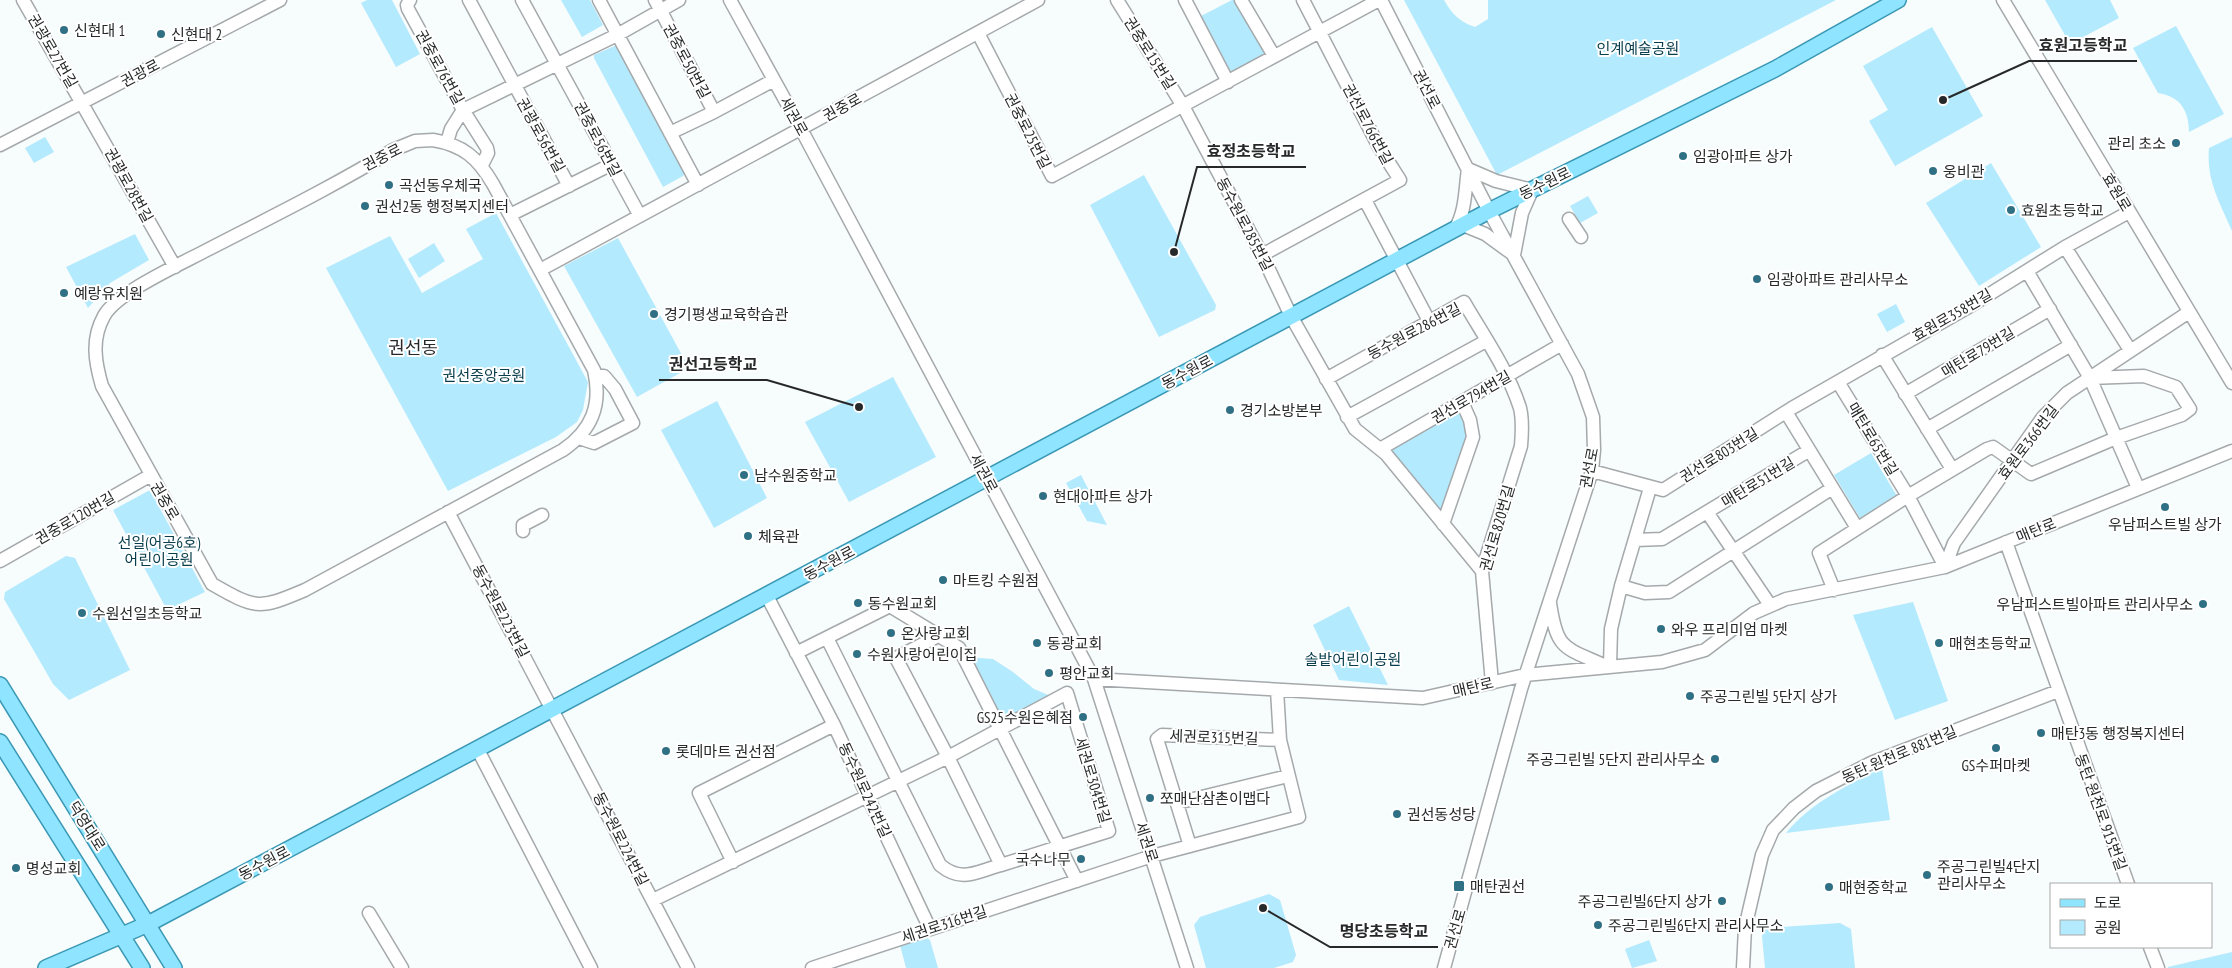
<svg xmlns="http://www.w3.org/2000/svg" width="2232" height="968" font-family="'PT Sans Narrow','Noto Sans KR',sans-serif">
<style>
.green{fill:#b4eafd}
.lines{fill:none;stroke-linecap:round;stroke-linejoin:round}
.minor-casing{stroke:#a5a9ab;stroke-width:15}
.major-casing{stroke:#3a98b4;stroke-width:18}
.minor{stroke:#fff;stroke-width:12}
.major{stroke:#8fe5ff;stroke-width:15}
.poi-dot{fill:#307084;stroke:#fff;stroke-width:2}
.labels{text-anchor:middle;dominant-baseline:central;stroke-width:4;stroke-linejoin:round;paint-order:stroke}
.poi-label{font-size:15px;fill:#272829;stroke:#fff;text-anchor:start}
.park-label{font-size:15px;fill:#073d4c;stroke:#fff}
.street-label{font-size:15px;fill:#272829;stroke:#fff}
.quarter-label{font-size:18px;fill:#272829;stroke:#fff}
.leader{fill:none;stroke:#272829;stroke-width:2}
.callout-dot{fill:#272829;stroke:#fff;stroke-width:2}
.callout-label{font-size:16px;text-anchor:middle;font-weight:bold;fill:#272829;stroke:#fff;stroke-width:4;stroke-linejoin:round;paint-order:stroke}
</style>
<rect width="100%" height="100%" fill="#f7fcfd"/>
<path class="green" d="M367 0H392L420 54 396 67 361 3Z
M561 0H590L603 25 582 37Z
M1232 0H1236L1266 54 1233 71 1225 69 1199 20 1201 16Z
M1404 0H1444C1452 14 1460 22 1475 27L1488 19V0H1836L1497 175Z
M2045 0H2110L2119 18 2070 44Z
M2176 26 2224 114 2189 132C2189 111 2180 96 2158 93L2133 48Z
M1932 27 1983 116 1895 166 1869 121 1888 110 1863 66Z
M619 44 687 169 683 176 663 187 594 58V55Z
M45 137 54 152 34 163 25 148Z
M2232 137V231C2220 203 2206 180 2209 148Z
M1991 163 2041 247 1979 286 1926 203Z
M1144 175 1216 305 1215 310 1159 337 1090 205Z
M1588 196 1598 213 1580 223 1570 206Z
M496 213 588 382 583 410 577 422 556 437 448 491 326 268 390 236 422 293 483 259 466 229Z
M135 234 149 260 110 283 88 308 66 267Z
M618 238 689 368 637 397 564 266Z
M434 243 445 261 419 278 408 259Z
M1896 304 1905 322 1887 332 1877 314Z
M893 377 936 457 849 502 805 422Z
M717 401 767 498 714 528 661 430Z
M1455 412H1464L1469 434 1442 512 1391 450Z
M1871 453 1897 496 1860 518 1834 475Z
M1081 475 1107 525 1087 521 1066 483Z
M150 490 205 592 167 610 113 510Z
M66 556 75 558 130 670 69 700 53 684 4 599 5 592Z
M1913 602 1948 701 1895 720 1853 615Z
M1349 606 1388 685 1339 680 1313 625Z
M965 657 993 659 1013 672 1034 689 1053 697 999 726Z
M1882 768 1890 820 1786 833C1812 802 1846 786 1882 768Z
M1269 894 1280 900 1296 955 1293 962 1274 968H1206L1194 925 1200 917Z
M1840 923 1851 929 1855 968H1765L1762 936 1765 928Z
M927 938 930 940 938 968H906L900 945Z
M1649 940 1657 961 1632 968 1625 949Z
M2232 952V968H2168V967Z"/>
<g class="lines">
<defs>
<path id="minor" d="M23 0 175 267
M410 0 407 5 408 9 463 110 487 148 488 153 482 165
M469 0 569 186
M522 0 640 216
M599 0 698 185
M655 0 714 112 670 133
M730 0 801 129 1094 679 1187 968
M1117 0 1183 106 1262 255 1291 316 1355 429 1386 454 1482 571
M1185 0 1228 82
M1241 0 1274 56
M1381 0 1489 211 1578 374 1593 417 1594 450 1592 471 1521 689 1444 968
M2003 0 2232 383
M978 33 1052 176 1379 0
M463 110 617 35 679 0
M714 112 774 80
M433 140C463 145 478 158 493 184L594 370C602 405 592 430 563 450L305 590C258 610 256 609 212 584L102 386C95 362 91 339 104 316 117 292 183 263 209 249 271 217 334 186 393 150L415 141Z
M447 142 451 129 463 110
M0 145 280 0
M1365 200 1429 321
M510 215 612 164
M1569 219 1581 237
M1455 229C1466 211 1465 189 1468 169L1496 181 1532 190 1522 213 1514 255 1485 234 1463 225
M2065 247 2130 350
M1262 255 1400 180 1379 147 1303 0
M540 270 1038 0
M2027 271 2090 378 2138 488
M1882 355 1952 469
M1326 379 1464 302C1483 335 1508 370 1520 408 1523 420 1522 434 1521 446L1482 571 1492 683
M1838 382 1908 496 1945 567
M1905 394 2050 309
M1786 412 1857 528
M1347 417 1486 341
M1927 429 2071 345
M579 438 594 443 633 423 615 389 604 376H595
M1380 449 1562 344
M1592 471 1663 490 1792 408 1972 305 2065 247 2129 212
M448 512 688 968
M1707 512 1770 605
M1443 524 1473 437 1470 420 1462 402
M523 531V525L542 515
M1635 540 1662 539 1808 451
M2006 542 2128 884
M0 561 151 475
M1945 567 1954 543 2043 417 2067 393 2189 312
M1621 586 1645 593 1669 592 1831 489
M1834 590 1819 553 1908 496 1987 449 1993 447 2031 474 2116 438 2182 415 2190 409 2176 387 2144 376 2090 378
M767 596 834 725 930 929
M1550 603C1557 651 1564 647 1606 666
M827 638 940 865C962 883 975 872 1001 865
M796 653 890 606 959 648 1077 881
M1610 666 1611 629 1621 586 1650 488
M1094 679 1423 698 1525 675 1662 662 1705 650 1754 613 1786 599 1945 567 2232 451
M478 750 591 968
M1177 803 1288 776
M1190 846 1157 739 1162 735 1280 740
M733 862 699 793 834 725
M653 900 948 757 1067 693 1109 831 1001 865 948 757 896 658 940 635
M369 913 402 968
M2150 947 2158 968
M812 968 1152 856 1299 817 1280 740 1277 690
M1743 968 1745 928 1762 855 1773 830 1794 808 1816 791 1873 762 2058 691"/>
<path id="major" d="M0 685 174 968
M0 742 142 968
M46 968 148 924 1489 211 1775 69 1898 0"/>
</defs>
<use href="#minor" class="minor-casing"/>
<use href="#major" class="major-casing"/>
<use href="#minor" class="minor"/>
<use href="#major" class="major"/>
</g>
<g class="poi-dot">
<circle cx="64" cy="30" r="5"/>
<circle cx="161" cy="34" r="5"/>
<circle cx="2176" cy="143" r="5"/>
<circle cx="1683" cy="156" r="5"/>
<circle cx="1933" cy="171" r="5"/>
<circle cx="389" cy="185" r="5"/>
<circle cx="365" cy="206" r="5"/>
<circle cx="2011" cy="210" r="5"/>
<circle cx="1757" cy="279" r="5"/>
<circle cx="64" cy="293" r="5"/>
<circle cx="654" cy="314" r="5"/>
<circle cx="1230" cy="410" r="5"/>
<circle cx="744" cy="475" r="5"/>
<circle cx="1043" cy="496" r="5"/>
<circle cx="2165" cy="507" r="5"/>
<circle cx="748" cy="536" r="5"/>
<circle cx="943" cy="580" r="5"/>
<circle cx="858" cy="603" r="5"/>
<circle cx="2203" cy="604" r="5"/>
<circle cx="82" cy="613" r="5"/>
<circle cx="1661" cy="629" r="5"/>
<circle cx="891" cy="633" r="5"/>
<circle cx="1037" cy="643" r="5"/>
<circle cx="1939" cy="643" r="5"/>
<circle cx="857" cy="654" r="5"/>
<circle cx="1049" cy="673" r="5"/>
<circle cx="1690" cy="696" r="5"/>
<circle cx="1083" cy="717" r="5"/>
<circle cx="2041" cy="733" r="5"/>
<circle cx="1996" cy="748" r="5"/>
<circle cx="666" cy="751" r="5"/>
<circle cx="1715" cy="759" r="5"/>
<circle cx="1150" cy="798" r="5"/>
<circle cx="1397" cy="814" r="5"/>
<circle cx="1081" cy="859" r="5"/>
<circle cx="16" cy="868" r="5"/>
<circle cx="1927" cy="875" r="5"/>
<rect x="1453" y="880" width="12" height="12" rx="2.5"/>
<circle cx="1829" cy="887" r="5"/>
<circle cx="1722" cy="901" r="5"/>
<circle cx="1598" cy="925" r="5"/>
</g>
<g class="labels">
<g class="poi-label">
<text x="74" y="30">신현대 1</text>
<text x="171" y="34">신현대 2</text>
<text x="2166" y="143" text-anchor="end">관리 초소</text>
<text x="1693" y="156">임광아파트 상가</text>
<text x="1943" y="171">웅비관</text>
<text x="399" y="185">곡선동우체국</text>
<text x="375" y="206">권선2동 행정복지센터</text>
<text x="2021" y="210">효원초등학교</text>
<text x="1767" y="279">임광아파트 관리사무소</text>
<text x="74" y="293">예랑유치원</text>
<text x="664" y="314">경기평생교육학습관</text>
<text x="1240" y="410">경기소방본부</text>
<text x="754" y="475">남수원중학교</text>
<text x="1053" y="496">현대아파트 상가</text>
<text x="2165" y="524" text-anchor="middle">우남퍼스트빌 상가</text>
<text x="758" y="536">체육관</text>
<text x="953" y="580">마트킹 수원점</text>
<text x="868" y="603">동수원교회</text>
<text x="2193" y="604" text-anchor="end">우남퍼스트빌아파트 관리사무소</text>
<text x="92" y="613">수원선일초등학교</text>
<text x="1671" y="629">와우 프리미엄 마켓</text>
<text x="901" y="633">온사랑교회</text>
<text x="1047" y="643">동광교회</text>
<text x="1949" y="643">매현초등학교</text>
<text x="867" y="654">수원사랑어린이집</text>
<text x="1059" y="673">평안교회</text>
<text x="1700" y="696">주공그린빌 5단지 상가</text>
<text x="1073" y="717" text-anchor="end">GS25수원은혜점</text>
<text x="2051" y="733">매탄3동 행정복지센터</text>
<text x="676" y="751">롯데마트 권선점</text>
<text x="1705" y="759" text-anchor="end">주공그린빌 5단지 관리사무소</text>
<text x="1996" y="765" text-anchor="middle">GS수퍼마켓</text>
<text x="1160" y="798">쪼매난삼촌이맵다</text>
<text x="1407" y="814">권선동성당</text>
<text x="1071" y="859" text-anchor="end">국수나무</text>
<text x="1937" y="866">주공그린빌4단지<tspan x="1937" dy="17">관리사무소</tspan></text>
<text x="26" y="868">명성교회</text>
<text x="1470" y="886">매탄권선</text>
<text x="1839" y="887">매현중학교</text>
<text x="1712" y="901" text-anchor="end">주공그린빌6단지 상가</text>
<text x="1608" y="925">주공그린빌6단지 관리사무소</text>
</g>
<g class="park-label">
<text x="1638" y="48">인계예술공원</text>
<text x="484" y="375">권선중앙공원</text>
<text x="159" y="542">선일(어공6호)<tspan x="159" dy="17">어린이공원</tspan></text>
<text x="1353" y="659">솔밭어린이공원</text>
</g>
<g class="street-label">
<text transform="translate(53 51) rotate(60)">권광로27번길</text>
<text transform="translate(1150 53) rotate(58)">권중로15번길</text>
<text transform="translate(687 61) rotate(62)">권중로50번길</text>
<text transform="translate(440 67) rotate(61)">권중로76번길</text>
<text transform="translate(140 73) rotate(-28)">권광로</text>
<text transform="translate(1427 89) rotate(63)">권선로</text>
<text transform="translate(842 107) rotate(-29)">권중로</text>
<text transform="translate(794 116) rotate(61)">세권로</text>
<text transform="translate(1368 124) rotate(62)">권선로766번길</text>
<text transform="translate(1028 131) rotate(63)">권중로25번길</text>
<text transform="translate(541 135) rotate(61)">권광로56번길</text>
<text transform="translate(598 139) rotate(62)">권중로56번길</text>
<text transform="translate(382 157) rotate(-27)">권중로</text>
<text transform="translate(1545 183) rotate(-26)">동수원로</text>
<text transform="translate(129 185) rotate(61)">권광로28번길</text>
<text transform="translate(2117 192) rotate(59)">효원로</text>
<text transform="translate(1245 224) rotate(62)">동수원로285번길</text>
<text transform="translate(1952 315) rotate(-30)">효원로358번길</text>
<text transform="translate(1414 331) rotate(-28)">동수원로286번길</text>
<text transform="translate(1978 352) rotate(-31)">매탄로79번길</text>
<text transform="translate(1187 372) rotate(-28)">동수원로</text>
<text transform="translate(1471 397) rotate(-30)">권선로794번길</text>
<text transform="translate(1873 439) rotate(59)">매탄로65번길</text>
<text transform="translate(2028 442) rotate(-53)">효원로366번길</text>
<text transform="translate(1719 455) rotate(-32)">권선로803번길</text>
<text transform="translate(1589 468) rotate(-79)">권선로</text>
<text transform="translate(984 473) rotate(62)">세권로</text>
<text transform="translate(1758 482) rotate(-31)">매탄로51번길</text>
<text transform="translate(165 501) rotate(60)">권중로</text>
<text transform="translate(75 518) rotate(-30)">권중로120번길</text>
<text transform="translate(1497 528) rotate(-74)">권선로820번길</text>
<text transform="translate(2036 530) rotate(-22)">매탄로</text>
<text transform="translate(829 563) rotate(-28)">동수원로</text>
<text transform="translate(501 611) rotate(62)">동수원로223번길</text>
<text transform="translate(1473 687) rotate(-13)">매탄로</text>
<text transform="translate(1214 737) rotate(2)">세권로315번길</text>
<text transform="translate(1899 754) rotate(-23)">동탄 원천로 881번길</text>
<text transform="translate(1093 780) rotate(73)">세권로304번길</text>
<text transform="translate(865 790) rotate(65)">동수원로242번길</text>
<text transform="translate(2101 812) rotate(70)">동탄 원천로 915번길</text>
<text transform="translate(87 826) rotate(58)">덕영대로</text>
<text transform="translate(621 839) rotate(63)">동수원로224번길</text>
<text transform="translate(1147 842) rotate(72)">세권로</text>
<text transform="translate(264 863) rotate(-28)">동수원로</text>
<text transform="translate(944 924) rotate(-18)">세권로316번길</text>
<text transform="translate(1455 929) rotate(-74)">권선로</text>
</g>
<g class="quarter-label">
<text x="413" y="347">권선동</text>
</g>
</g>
<path class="leader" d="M1943 100L2029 61H2137M1174 252L1197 167H1306M859 407L767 380H659M1263 908L1330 947H1438"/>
<g class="callout-dot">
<circle cx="1943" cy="100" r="5"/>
<circle cx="1174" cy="252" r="5"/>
<circle cx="859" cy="407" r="5"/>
<circle cx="1263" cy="908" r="5"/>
</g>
<g class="callout-label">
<text x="2083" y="51">효원고등학교</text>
<text x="1251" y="157">효정초등학교</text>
<text x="713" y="370">권선고등학교</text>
<text x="1384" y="937">명당초등학교</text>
</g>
<rect x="2050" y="883" width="162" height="65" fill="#ffffff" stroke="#a9a9a9"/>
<rect x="2060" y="899" width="25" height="8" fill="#8fe5ff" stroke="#a9a9a9"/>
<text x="2094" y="908" font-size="15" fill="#272829">도로</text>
<rect x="2060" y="920" width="25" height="15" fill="#b4eafd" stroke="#a9a9a9"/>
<text x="2094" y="933" font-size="15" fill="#272829">공원</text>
</svg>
